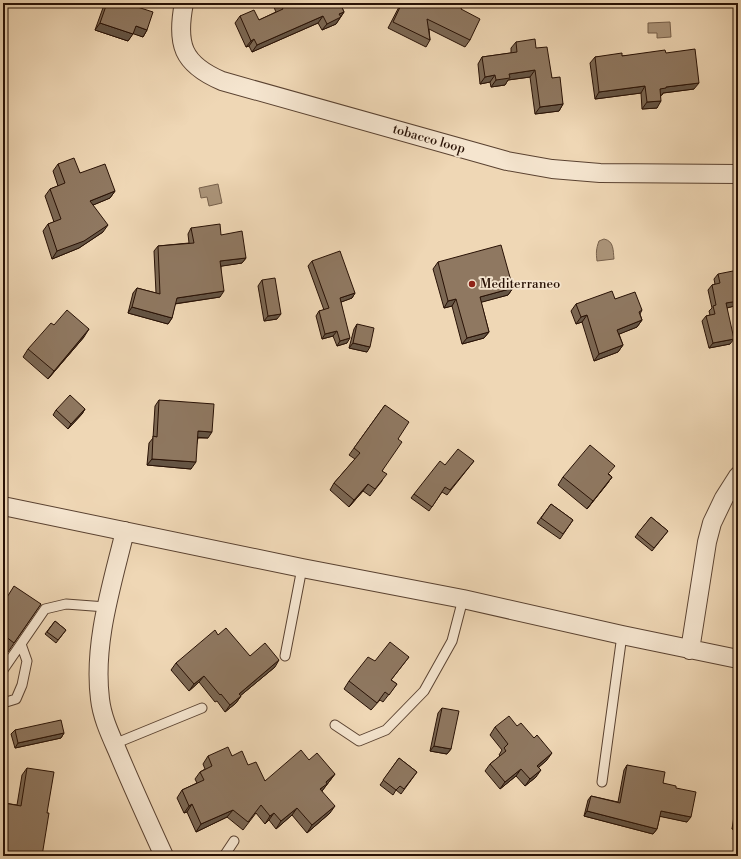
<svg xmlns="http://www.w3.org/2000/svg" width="741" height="859" font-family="'Libre Bodoni',serif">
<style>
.water{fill:#ab9479;stroke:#77604b}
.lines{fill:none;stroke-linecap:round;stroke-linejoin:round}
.lane-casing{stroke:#5a4231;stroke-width:11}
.street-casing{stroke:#5a4231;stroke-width:20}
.lane{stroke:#f5e5cf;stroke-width:9}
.street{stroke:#f5e5cf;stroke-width:18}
.wall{fill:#7b6753;stroke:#281105}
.shaded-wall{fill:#645444;stroke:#281105}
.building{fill:#8f7861;stroke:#281105}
.poi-dot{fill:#8f2418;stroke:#f5e5cf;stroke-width:1.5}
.labels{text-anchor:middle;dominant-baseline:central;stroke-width:3.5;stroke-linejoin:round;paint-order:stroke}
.street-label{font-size:13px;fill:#281105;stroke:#f5e5cf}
.poi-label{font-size:13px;fill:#281105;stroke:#f5e5cf;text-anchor:start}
</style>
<rect width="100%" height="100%" fill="#efd7b5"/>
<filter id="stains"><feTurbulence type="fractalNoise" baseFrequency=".005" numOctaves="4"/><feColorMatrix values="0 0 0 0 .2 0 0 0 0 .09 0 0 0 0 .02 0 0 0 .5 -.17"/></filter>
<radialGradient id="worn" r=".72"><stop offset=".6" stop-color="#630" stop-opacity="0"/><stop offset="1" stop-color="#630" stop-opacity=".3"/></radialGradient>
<path class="water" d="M670 22 671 37 657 38V33H648V23Z
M218 184 222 203 209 206 207 197 201 198 199 188Z
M604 239C614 241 613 250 614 259L597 261C596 253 596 249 599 241Z"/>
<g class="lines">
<defs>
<path id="lane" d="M285 656 302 568
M3 670 45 609 66 604 106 607
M3 703 16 699 22 685 27 661 21 644
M335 725 359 741 386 730 424 691 452 641 463 599
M114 744 202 708
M602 782 622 635
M224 856 234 841"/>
<path id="street" d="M184 3C176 44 182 64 222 81L507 161 552 169 600 173 738 174
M3 506 302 568 463 599 622 635 738 659
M125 531C112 585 93 643 100 699 102 717 110 734 117 750 132 786 148 821 164 856
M690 650 707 542 712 523 724 498 738 476"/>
</defs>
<use href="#lane" class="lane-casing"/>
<use href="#street" class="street-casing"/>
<use href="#lane" class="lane"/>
<use href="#street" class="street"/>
</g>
<path class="wall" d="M93 3H125L147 30 143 37 133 33 128 41 95 30 104 5Z
M272 3H340L344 12 336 24 322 30 318 23 252 52 249 46 246 47 235 23 240 16 259 20 276 12Z
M401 3H461V9L470 40 465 47 429 29 430 40 426 47 388 28Z
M516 42 536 48 552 78 563 104 559 111 535 114 530 77 508 80 505 85 491 87 490 82 480 84 478 64 482 57 511 53V48Z
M666 53 694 89 663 93 662 95H661L657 108 642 109 641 93 595 99 590 63 595 57 622 56Z
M58 164 80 173 115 191 110 198 93 205 103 232 79 248 52 259 43 231 48 224 54 222 45 196 50 189 58 186 53 171Z
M191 228 221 235 246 258 242 263 221 266 220 297 175 304 172 318 168 324 128 313 133 293 137 288 156 293 154 251 158 246 189 243 188 234Z
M312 261 355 293 352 298 341 302 347 343 337 346 333 336 322 339 316 316 319 311 324 310 308 266Z
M438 262 513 288 508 295 481 302 489 332 484 338 462 344 452 306 444 308 433 269Z
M718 274 738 305 727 308 730 344 709 348 702 321 706 316 710 315 709 311 712 308 708 290 712 285 715 284 714 279Z
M262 280 277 319 264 321 258 286Z
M615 299 642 310 640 314 642 320 637 327 619 334 623 345 618 352 594 361 582 322 576 324 571 311 576 304Z
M357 324 367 352 349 348 354 329Z
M54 325 84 337 48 379 23 357 28 349Z
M159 400 208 438H198L191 469 147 465 149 443 153 438 155 406Z
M385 405 398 439 382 471V481L370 496 363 491 349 507 330 490 334 483 355 459 349 455Z
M85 409 82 414 68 429 53 415 56 410Z
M474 461 447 495 442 492 429 511 411 498 414 494 445 465Z
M609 474 612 477 607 484 587 509 558 485 563 477Z
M551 504 573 520 560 539 537 523Z
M651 517 668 531 652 551 635 537Z
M3 601 41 604 8 652 3 648Z
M55 621 66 630 56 643 45 634Z
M218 635 250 656 275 667 240 696H241L236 703 225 712 217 701 215 702 199 682 189 691 171 670 176 663Z
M409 657 391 680 397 684 383 702 380 700 371 710 344 689 349 681 375 661Z
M442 708 451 749 447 754 430 751 438 713Z
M517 726 547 760 539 767 536 777 525 786 516 776 500 789 485 771 490 764 500 756 499 755 502 750 490 735 495 727Z
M15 730 64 733 61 738 15 748 11 734Z
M208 756H232L248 765 265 781 309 760 335 774 322 791 330 813 307 833 292 815 276 829 269 820 265 824 256 813 243 830 227 817 196 832 187 812 184 813 177 798 182 790 197 783 195 779 200 772 205 769 203 764Z
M399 758 417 772 401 794 396 790 393 795 380 785Z
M627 765 663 783 676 788 687 822 660 816 657 829 653 834 584 816 588 800 591 796 618 802 624 770Z
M27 768 47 813 3 856V805L4 803 17 805 22 775Z
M738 810V831L732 829 734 816Z"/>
<path class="shaded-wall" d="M93 3H105L104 5Z
M344 12 336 24 322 30 327 24 339 14Z
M323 16 318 23 252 52 257 45Z
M100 23 133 34 128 41 95 30Z
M136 26 147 30 143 37 131 33Z
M254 39 249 46 246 47 251 41Z
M535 70 530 77 508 80 505 85 491 87 496 80 509 74Z
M495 75 490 82 480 84 485 77Z
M699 83 694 89 663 93 662 95 656 96 660 89 666 87Z
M645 86 641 93 595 99 599 92Z
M661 101 657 108 642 109 647 102Z
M563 104 559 111 535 114 540 107Z
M115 191 110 198 86 208 90 201Z
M108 225 103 232 79 248 52 259 57 251Z
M246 258 242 263 216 267 220 261Z
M513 288 508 295 475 304 480 297Z
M224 291 220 297 173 304 177 298Z
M355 293 352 298 336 304 340 298Z
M456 299 452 306 444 308 448 301Z
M738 301V305L723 309 726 303Z
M132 307 172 318 168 324 128 313Z
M281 314 277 319 264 321 268 316Z
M587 315 582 322 576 324 581 317Z
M642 320 637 327 612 337 617 330Z
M89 329 84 337 48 379 54 371Z
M337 331 333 336 322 339 325 334Z
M489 332 484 338 462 344 467 338Z
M350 338 347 343 337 346 340 341Z
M734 339 730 344 709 348 713 343Z
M353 343 370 347 367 352 349 348Z
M623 345 618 352 594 361 599 354Z
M85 409 82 414 68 429 71 424Z
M198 431 212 432 208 438 194 437Z
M152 459 196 462 191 469 147 465Z
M612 477 607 484 587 509 593 501Z
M368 484 363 491 349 507 354 500Z
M279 660 275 667 234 701 239 694Z
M204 676 199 682 189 691 194 684Z
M241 696 236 703 225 712 230 705Z
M64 733 61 738 15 748 18 743Z
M434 746 451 749 447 754 430 751Z
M552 753 547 760 532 773 537 766Z
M521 769 516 776 500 789 505 782Z
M541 770 536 777 525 786 530 779Z
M335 774 322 791 315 797 326 782Z
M192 804 187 812 184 813 189 806Z
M335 806 330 813 307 833 312 825Z
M297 808 292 815 276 829 281 821Z
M233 810 227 817 196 832 201 824Z
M587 811 657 829 653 834 584 816Z
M661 811 691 817 687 822 658 816Z
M274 813 269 820 265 824 270 816Z
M737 822H738V831L732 829Z
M3 854 13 856H3Z"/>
<path class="building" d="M107 3H125L153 12 147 30 136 26 133 34 100 23Z
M280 3H340L344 12 339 14 341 17 327 24 323 16 257 45 254 39 251 41 240 16 254 10 259 20 283 9Z
M402 3H461L463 4 461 9 480 19 470 40 427 19 430 40 393 22Z
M535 39 536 48 547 47 552 78 560 77 563 104 540 107 535 70 509 74 510 78 496 80 495 75 485 77 482 57 517 52 516 42Z
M695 49 699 83 666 87V88L660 89 661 101 647 102 645 86 599 92 595 57 622 53V56L665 50 666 53Z
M74 158 80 173 105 164 115 191 90 201 108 225 84 241 57 251 48 224 61 219 50 189 65 183 58 164Z
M220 224 221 235 242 231 246 258 220 261 224 291 177 298 172 318 132 307 137 288 160 294 158 246 194 243 191 228Z
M501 245 513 288 480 297 489 332 467 338 456 299 448 301 438 262Z
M340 251 355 293 340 298 350 338 340 341 337 331 325 334 319 311 329 308 312 261Z
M738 270V301L726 303 734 339 713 343 706 316 715 314 713 306 716 305 712 285 720 283 718 274Z
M275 278 281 314 268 316 262 280Z
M612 291 615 299 635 292 642 310 639 312 642 320 617 330 623 345 599 354 587 315 581 317 576 304Z
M67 310 89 329 54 371 28 349 51 323 54 325Z
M357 324 374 328 370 347 353 343Z
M70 395 85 409 71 424 56 410Z
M159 400 214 404 212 432 198 431 196 462 152 459 153 436 157 437Z
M385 405 409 422 398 439 402 442 382 471 387 474 375 489 368 484 354 500 334 483 360 453 354 448Z
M590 445 615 466 608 474 612 477 593 501 563 477Z
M458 449 474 461 450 490 445 487 432 507 414 494 440 461 445 465Z
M551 504 573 520 563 534 541 518Z
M651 517 668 531 654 548 637 534Z
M14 586 41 604 14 643 5 636 3 638V601L4 602Z
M55 621 66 630 58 640 47 632Z
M226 628 250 656 265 643 279 660 239 694 241 696 230 705 221 694 220 695 204 676 194 684 176 663 215 630 218 635Z
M390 642 409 657 391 680 397 684 389 695 385 692 377 703 349 681 368 657 375 661Z
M442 708 459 711 451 749 434 746Z
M509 716 517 726 521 723 534 738 537 735 552 753 537 766 541 770 530 779 521 769 505 782 490 764 506 751 504 748 508 744 495 727Z
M61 720 64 733 18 743 15 730Z
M228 747 232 756 242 751 248 765 256 762 265 781 301 750 309 760 317 753 335 774 326 782 327 784 320 789 335 806 312 825 297 808 281 821 274 813 270 816 261 805 248 822 233 810 201 824 192 804 189 806 182 790 204 780 200 772 212 766 208 756Z
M399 758 417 772 404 789 400 786 396 790 383 780Z
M627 765 665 772 663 783 676 786V788L696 792 691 817 661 811 657 829 587 811 591 796 620 803Z
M27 768 54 772 47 813H49L42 856H13L3 854V811L4 803 21 806Z
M85 852 100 854V856H85Z"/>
<circle class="poi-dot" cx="472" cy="284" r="4"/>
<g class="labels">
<g class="street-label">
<text transform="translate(429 139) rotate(16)">tobacco loop</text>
</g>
<g class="poi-label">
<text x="480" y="284">Mediterraneo</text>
</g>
</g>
<rect width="741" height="859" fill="none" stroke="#efd7b5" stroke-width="16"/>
<rect x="4" y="4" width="733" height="851" fill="none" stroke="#281105" stroke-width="2"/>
<rect x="8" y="8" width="725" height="843" fill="none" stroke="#281105"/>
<rect width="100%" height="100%" filter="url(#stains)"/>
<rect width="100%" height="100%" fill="url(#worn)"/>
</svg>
